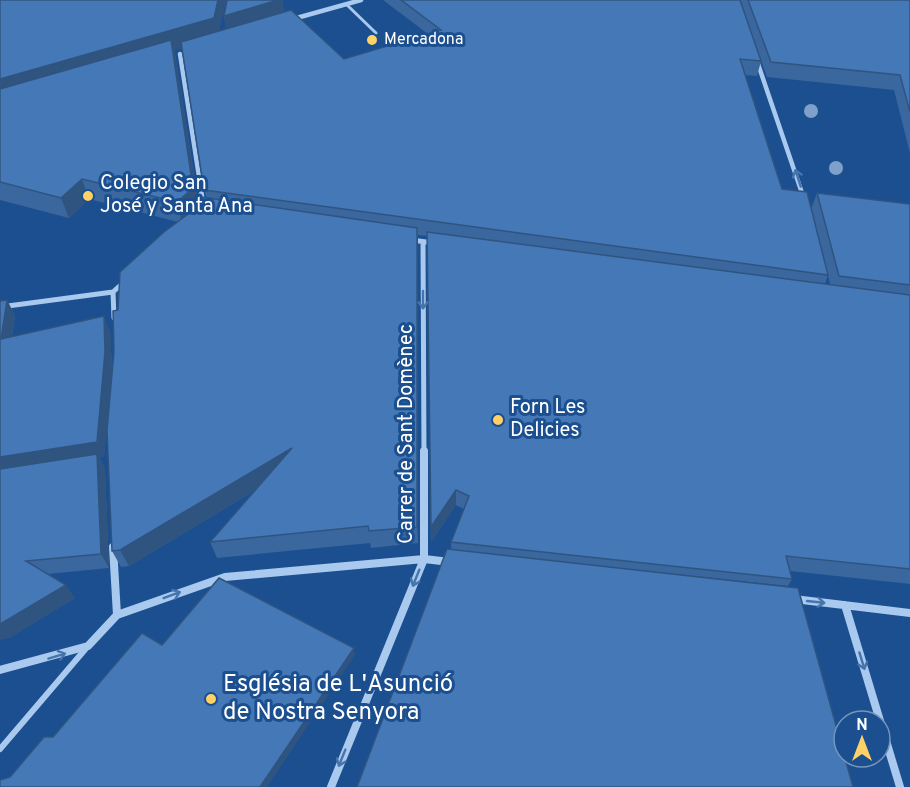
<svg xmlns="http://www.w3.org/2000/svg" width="910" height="787" font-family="Overpass,sans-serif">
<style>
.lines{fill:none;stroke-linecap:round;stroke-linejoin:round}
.service{stroke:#a9c9ee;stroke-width:3}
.pedestrian{stroke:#a9c9ee;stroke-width:6}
.minor-far2{stroke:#a9c9ee;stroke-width:4.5}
.minor-far1{stroke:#a9c9ee;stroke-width:5}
.minor{stroke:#a9c9ee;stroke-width:8}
.tree{fill:#7ea0ca}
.wall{fill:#3a679d;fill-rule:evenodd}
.shaded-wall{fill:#305480}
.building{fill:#4478b7;stroke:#305480;stroke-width:1.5}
.oneway{stroke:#4674ac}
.poi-dot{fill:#ffd166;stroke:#1b4f8f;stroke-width:2}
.labels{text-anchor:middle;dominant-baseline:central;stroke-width:6;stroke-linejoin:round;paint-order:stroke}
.far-poi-label{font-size:16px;fill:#fff;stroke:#1b4f8f;text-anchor:start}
.poi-label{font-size:20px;fill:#fff;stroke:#1b4f8f;text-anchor:start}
.street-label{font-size:20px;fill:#fff;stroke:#1b4f8f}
.near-poi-label{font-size:24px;fill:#fff;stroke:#1b4f8f;text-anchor:start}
</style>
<rect width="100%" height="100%" fill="#1b4f8f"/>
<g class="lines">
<path class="service" d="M346 4 376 33"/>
<path class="pedestrian" d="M0 749 88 646"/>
<path class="minor-far2" d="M293 19 361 0
M180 54 202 196
M757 61 803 196"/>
<path class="minor-far1" d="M201 195 203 205
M803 195 804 199
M411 240 434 243
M423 242 424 453
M0 307 113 292
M114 318 113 292 124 282"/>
<path class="minor" d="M113 547 117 615
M794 599 910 613
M845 605 900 787
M0 670 88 646 117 615 225 577 424 559 450 562
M331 787 424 559V451"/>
</g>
<g class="tree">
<circle cx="811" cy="111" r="7"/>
<circle cx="836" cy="168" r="7"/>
</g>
<path class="wall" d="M0 0H226L219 31 226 29 224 16 228 0H282L284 12 344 59 428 34 383 0H910V153L894 90 767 77 753 39 761 61 757 76 745 75 782 189 811 209 817 193 910 204V584L790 571 792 579 788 586 451 550V542L464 509 456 505 431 542 427 236 418 235V543L371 548 370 543 217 558 210 542 256 490 129 566 121 567 112 551 118 310 178 222 89 199 69 218 0 200ZM182 48 206 198 198 200 176 59 174 50ZM828 275 830 284H825Z
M7 300 15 316 12 336 110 331 112 368 104 457H99L105 469 109 568 48 574 75 598 9 638Z"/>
<path class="shaded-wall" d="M218 0H226L218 37 174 50 176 59 199 208 195 209 189 208 191 215 182 223 177 202 0 101V79Z
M278 0H282L285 18 227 35 224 16Z
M82 179 89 199 69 218 61 198Z
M417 228 418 246V543L417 527Z
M7 300 15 316 9 354 1 339Z
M104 316 110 331 112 368 104 457H99L105 469 109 568 101 554 0 473V457Z
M292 448 296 466 129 566 120 550Z
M456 490V505L431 542V527Z
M66 585 75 598 9 638 0 640V624Z
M354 648 355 655 267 787H260Z"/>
<path class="building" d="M0 0H218L214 18 0 79Z
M227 0H278L224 16Z
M401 0H740L761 61 740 59 782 189 807 192 828 275 204 190 181 42 291 10 344 59 441 30Z
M748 0H910V112L900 75 771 62Z
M171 40 193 188 177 202 82 179 61 198 0 182V89Z
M817 193 910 204V285L839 276Z
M201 197 417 228V527L369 531 368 526 210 542 292 448 120 550 112 551 107 431 114 351 113 311 118 310 120 272 164 232 195 209 189 208Z
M427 232 910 295V569L786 556 792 579 451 542 469 496 456 490 431 527Z
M7 300 1 339 104 316 105 352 97 442 0 457V301Z
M97 454 101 554 26 561 66 585 0 624V469Z
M447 549 798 588 853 787H357Z
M219 578 354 648 260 787H0V780L10 777 44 737H53L142 633 162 645Z"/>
<defs><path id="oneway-shaft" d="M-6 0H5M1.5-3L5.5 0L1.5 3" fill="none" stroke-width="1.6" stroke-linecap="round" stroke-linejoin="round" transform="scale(1.5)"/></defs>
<g class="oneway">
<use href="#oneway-shaft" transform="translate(798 178) rotate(-108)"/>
<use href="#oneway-shaft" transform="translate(423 300) rotate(90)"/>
<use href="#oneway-shaft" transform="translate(416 578) rotate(112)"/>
<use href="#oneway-shaft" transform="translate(172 595) rotate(-20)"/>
<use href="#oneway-shaft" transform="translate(816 602) rotate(6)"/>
<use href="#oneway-shaft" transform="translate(57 656) rotate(-17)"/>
<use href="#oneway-shaft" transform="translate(862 661) rotate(73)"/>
<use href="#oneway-shaft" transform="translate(342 758) rotate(112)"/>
</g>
<g class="poi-dot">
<circle cx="372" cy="40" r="6"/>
<circle cx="88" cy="196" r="6"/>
<circle cx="498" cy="420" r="6"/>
<circle cx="211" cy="699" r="6"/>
</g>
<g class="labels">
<g class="far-poi-label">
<text x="384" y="40">Mercadona</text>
</g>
<g class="poi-label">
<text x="100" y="184">Colegio San<tspan x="100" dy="23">José y Santa Ana</tspan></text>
<text x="510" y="408">Forn Les<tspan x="510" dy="23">Delicies</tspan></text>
</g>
<g class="street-label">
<text transform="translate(407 434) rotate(-90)">Carrer de Sant Domènec</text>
</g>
<g class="near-poi-label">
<text x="223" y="685">Església de L'Asunció<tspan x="223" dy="28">de Nostra Senyora</tspan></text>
</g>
</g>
<g transform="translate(862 739)"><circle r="28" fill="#1b4f8f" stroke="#7695bc" stroke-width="1.5"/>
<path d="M0-4.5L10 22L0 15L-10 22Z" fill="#ffd166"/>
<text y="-9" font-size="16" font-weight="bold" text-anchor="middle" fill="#ffffff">N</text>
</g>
</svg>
